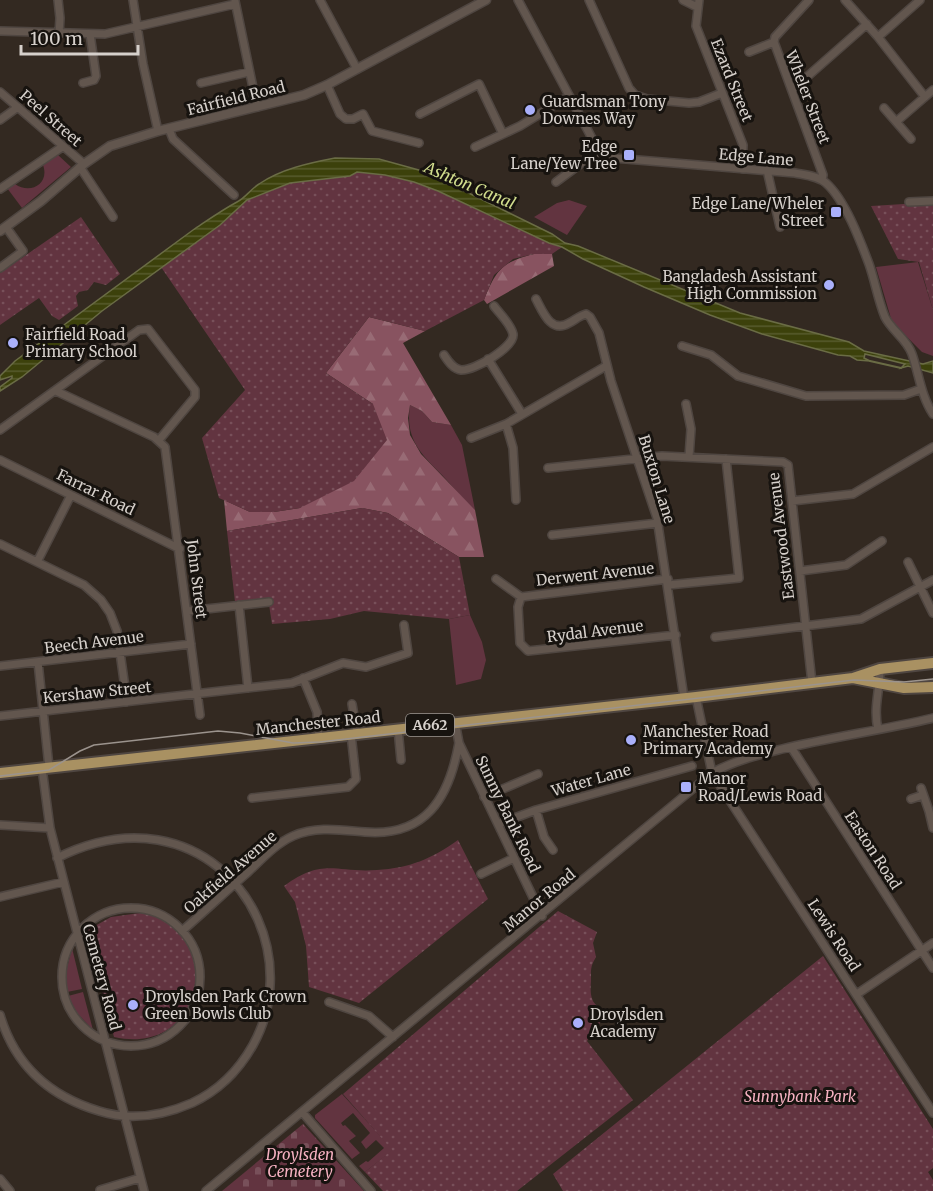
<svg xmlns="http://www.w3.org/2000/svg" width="933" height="1191" font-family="Merriweather,serif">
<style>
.grass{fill:#623440}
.forest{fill:url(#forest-firs)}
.cemetery{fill:url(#cemetery-stones)}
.park{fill:url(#park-dots)}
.water{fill:url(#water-rules);stroke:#6a6c45;stroke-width:1.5}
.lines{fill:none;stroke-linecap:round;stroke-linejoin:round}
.stream{stroke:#6a6c45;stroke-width:2}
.minor-casing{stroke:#4f4641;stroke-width:10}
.tertiary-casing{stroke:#4f4641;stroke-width:11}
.primary-casing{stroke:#4f4641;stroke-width:14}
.minor{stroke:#62564e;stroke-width:7}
.tertiary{stroke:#62564e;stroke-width:8}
.primary{stroke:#a99162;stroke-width:10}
.tram{stroke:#9b938d;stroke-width:1.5}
.poi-dot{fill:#aab0fb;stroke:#17130f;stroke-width:2}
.labels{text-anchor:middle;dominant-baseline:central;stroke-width:6;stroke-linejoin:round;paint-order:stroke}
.shield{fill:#17130f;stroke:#9d9793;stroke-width:1.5}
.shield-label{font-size:14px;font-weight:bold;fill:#d6d0cb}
.street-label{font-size:15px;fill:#d6d0cb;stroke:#17130f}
.poi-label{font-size:15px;fill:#d6d0cb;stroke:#17130f;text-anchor:start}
.park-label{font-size:15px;font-style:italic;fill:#f6b1c1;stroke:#17130f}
.water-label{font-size:16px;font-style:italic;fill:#d1dd8d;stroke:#17130f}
</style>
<defs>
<pattern id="forest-firs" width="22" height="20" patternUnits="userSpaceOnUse" patternTransform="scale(1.5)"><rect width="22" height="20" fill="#885360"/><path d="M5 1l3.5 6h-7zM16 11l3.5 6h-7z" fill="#986b75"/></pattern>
<pattern id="cemetery-stones" width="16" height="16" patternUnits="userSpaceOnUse" patternTransform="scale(1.5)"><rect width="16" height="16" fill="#623440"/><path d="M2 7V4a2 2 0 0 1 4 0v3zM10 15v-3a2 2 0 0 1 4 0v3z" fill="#78505a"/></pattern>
<pattern id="park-dots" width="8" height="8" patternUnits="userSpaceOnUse" patternTransform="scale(1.5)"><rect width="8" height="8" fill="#623440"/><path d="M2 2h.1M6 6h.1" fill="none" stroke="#78505a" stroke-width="1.8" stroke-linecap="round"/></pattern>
<pattern id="water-rules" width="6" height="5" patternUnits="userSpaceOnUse" patternTransform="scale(1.5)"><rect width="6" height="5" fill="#3c410b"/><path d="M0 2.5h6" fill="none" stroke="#575b2d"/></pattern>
</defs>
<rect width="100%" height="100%" fill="#332921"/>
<path class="grass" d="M58 155 71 167 22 208 7 188 15 184C30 195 50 184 43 165Z
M569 200 587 206 567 235 534 217 557 203Z
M918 262 933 310V356L922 352 892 322 876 267Z
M410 405 422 411 432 422 451 425 462 445 475 510C463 499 453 487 442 475 420 453 405 439 410 405Z
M470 615 482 642 486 660 481 679 456 685 449 619Z
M72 948 82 989 67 992 66 972Z
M83 992 93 1030 77 1013 68 996Z
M342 1094 393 1150 365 1172 359 1166 366 1161 368 1162 384 1148 376 1140 366 1149 361 1142 370 1133 353 1113 341 1123 343 1126 345 1125 356 1136 349 1141 360 1153 352 1159 315 1118V1115Z"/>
<path class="forest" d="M534 254H552L554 266 487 304 484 300C496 270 502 262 534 254Z
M369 317 425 331 403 343 451 425 432 422 422 411 410 405 408 418 410 435 421 454 475 510 484 557H459L388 513 362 508 227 531 224 500 250 512H274L300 508 373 404 326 373Z"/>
<path class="cemetery" d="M303 1124 364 1191H222Z"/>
<path class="park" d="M357 172 385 175 414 182 438 191 549 243 562 247 552 254H534L513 259 494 275 484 300 425 331 369 317 326 373 373 404 387 440 354 481 300 508 274 512H250L219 498 202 438 245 390 161 267 220 225 247 200 290 183 350 176Z
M904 204 933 205V310L919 262 898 259 871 206Z
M81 217 120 274 106 285 94 282 88 290 79 292 76 296 78 306 59 320 52 316 39 298 0 325V273Z
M362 508 388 513 459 557 470 615 449 619 364 611 330 619 272 624 268 598 235 602 227 531Z
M458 840 488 899 359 1003 309 987 306 946 295 902 284 886C324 857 334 873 377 870 410 868 431 859 458 840Z
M558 911 597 932 593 943 596 957C590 967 591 970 591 981 590 995 590 1009 610 1009L587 1041 633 1100 517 1191H383L365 1172 392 1150 343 1094Z
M140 913C226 925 208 1058 114 1037L86 931 111 917Z
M823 956 933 1129V1168L928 1172 933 1180V1191H563L553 1174Z"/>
<path class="water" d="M335 158 379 159 426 172 552 234 565 243 578 246 740 313 849 342 864 351 923 364 933 361V373L908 366 901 368 905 364 865 354 864 358 870 361 857 360 850 356 838 355 762 334 710 315 644 287 583 259 562 247 549 243 438 191 414 182 385 175 357 172 350 176 290 183 247 200 220 225 102 311 22 377 0 391V387L12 378V376L0 380V376L15 361 193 230C208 220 222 210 237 202 245 198 251 189 259 184 281 169 309 163 335 158Z"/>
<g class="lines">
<path class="stream" d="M870 361 901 368"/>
<defs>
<path id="minor" d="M58 0 60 18 59 34
M133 0 143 64 158 131
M320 0 357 69
M518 0 602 157 795 173C805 175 818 176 826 183 845 200 860 240 869 264 875 281 878 300 885 317 892 331 907 339 912 354 919 374 921 396 933 414
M589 0 629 88 635 95 647 99 689 103 699 102 722 93
M683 0 697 7
M699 0 696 26 743 145 742 169
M809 0 775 37 774 42 823 175 822 180
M845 0 878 37 925 97
M235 1 257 107
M0 31 105 34 235 4
M878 37 920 0
M749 52 774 42
M83 83 94 80 96 76 90 34
M201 83 249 72
M327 85 340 114 346 119H353L363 114 372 131 419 143
M792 90 867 24
M0 92 84 164
M884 108 911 139
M420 114 479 84 503 134 520 126 569 96
M0 120 18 107
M897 121 933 90
M169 129 173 139 234 195
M475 147 503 134
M80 167 113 217
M767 170 780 227
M556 182 598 151
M0 189 62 147
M909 202 933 201
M0 268 23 251 6 227
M536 299C543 312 551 334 569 323 575 320 579 316 586 314L590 317 599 333 611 381 657 518 684 698
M682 346 711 355 738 376 806 396 904 395 921 389
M444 355C448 361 453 369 461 370 474 371 515 347 513 334 511 324 499 313 494 306
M488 359 522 414
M56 391 154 437 165 447 200 715
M686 404 691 429 689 457
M506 424 513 448 516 500
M0 430 139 330 148 329 195 390V397L159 440
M471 438 506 424 606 366
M0 460 180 549
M548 468 662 456 783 462 788 465 812 683
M792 501 853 494 933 447
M552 535 658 523
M0 544 84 585 101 600 110 613 117 631 127 702
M37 562 71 495
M908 562 933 613
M800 571 846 565 882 541
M496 579 521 597 668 579
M668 585 739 578 726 459
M521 597 518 607 520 643 528 651 676 635
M239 605 248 688
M188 611 269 602
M715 637 861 619 933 580
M38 662 49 767
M0 666 191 644
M303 678 317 712 319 738
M696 697 712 773 933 1113
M352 704 357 733
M0 716 292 683 343 663 366 667 408 653 404 625
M455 722 459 743 542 916
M398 729 401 760
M878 729C873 708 880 690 880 669
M791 747 933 968
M42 768 50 828 144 1191
M921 788 929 811 933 828
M484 797 538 774
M252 798 348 787 356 779 351 734
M911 799 923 795
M536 810 544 837 553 850
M498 824 536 810 692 766
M0 825 50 828
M481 874 514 858
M0 897 63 882
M62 977a69 69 0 1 1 138 0a69 69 0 1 1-138 0Z
M182 931C204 912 225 892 247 873 261 860 275 844 293 836 317 826 340 830 365 832 426 837 449 798 459 743
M857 994 933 943
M329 1002 369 1016 393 1037
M0 1015C15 1066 49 1096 99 1111 130 1121 162 1116 192 1103 218 1091 239 1070 253 1045 298 964 251 856 158 840 123 834 89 842 57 858
M302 1112 371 1191
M0 1179 10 1191
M100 1190 140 1178
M206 1191 712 773C733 761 758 755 782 749 832 737 883 730 933 718"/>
<path id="tertiary" d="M0 231 41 201 84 164 110 146 158 131 304 95 327 85 486 0"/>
<path id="primary" d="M853 678 904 688 933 687
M0 773 696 697 853 678 880 669 933 663"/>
</defs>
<use href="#minor" class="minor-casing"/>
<use href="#tertiary" class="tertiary-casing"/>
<use href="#primary" class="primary-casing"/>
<use href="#minor" class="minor"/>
<use href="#tertiary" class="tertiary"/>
<use href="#primary" class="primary"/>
<path class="tram" d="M0 776 49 770 80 751 94 745 218 731 240 733 293 743 320 742 854 680 904 682 933 679"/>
</g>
<g class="poi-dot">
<circle cx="530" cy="110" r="6"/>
<rect x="623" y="149" width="12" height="12" rx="3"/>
<rect x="830" y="206" width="12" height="12" rx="3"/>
<circle cx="829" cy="285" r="6"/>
<circle cx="13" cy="343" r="6"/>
<circle cx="631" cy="740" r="6"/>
<rect x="680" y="781" width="12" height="12" rx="3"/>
<circle cx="133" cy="1005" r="6"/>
<circle cx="578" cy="1023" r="6"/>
</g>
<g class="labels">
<rect class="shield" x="406" y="714" width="48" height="22" rx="4.5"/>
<g class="shield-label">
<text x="430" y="725">A662</text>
</g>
<g class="street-label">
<text transform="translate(732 80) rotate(68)">Ezard Street</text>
<text transform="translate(808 97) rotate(69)">Wheler Street</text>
<text transform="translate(236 98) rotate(-14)">Fairfield Road</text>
<text transform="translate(51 118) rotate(41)">Peel Street</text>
<text transform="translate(756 157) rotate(5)">Edge Lane</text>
<text transform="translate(657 479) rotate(73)">Buxton Lane</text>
<text transform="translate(96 492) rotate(26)">Farrar Road</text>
<text transform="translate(781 536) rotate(-97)">Eastwood Avenue</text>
<text transform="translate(595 574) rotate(-6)">Derwent Avenue</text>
<text transform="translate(197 579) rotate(83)">John Street</text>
<text transform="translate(595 631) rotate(-7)">Rydal Avenue</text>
<text transform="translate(94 642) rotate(-7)">Beech Avenue</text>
<text transform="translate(97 692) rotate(-6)">Kershaw Street</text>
<text transform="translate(318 723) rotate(-6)">Manchester Road</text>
<text transform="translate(591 780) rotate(-16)">Water Lane</text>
<text transform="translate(508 814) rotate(64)">Sunny Bank Road</text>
<text transform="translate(873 850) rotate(57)">Easton Road</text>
<text transform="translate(230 872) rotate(-41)">Oakfield Avenue</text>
<text transform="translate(539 900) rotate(-40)">Manor Road</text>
<text transform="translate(834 935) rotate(57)">Lewis Road</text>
<text transform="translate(102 977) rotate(75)">Cemetery Road</text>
</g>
<g class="poi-label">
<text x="542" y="101">Guardsman Tony<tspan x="542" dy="17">Downes Way</tspan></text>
<text x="617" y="146" text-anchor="end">Edge<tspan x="617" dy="17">Lane/Yew Tree</tspan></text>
<text x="824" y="203" text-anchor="end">Edge Lane/Wheler<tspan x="824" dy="17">Street</tspan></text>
<text x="817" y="276" text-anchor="end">Bangladesh Assistant<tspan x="817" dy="17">High Commission</tspan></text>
<text x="25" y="334">Fairfield Road<tspan x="25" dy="17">Primary School</tspan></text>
<text x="643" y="731">Manchester Road<tspan x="643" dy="17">Primary Academy</tspan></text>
<text x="698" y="778">Manor<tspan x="698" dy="17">Road/Lewis Road</tspan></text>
<text x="145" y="996">Droylsden Park Crown<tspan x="145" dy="17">Green Bowls Club</tspan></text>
<text x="590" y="1014">Droylsden<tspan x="590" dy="17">Academy</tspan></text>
</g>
<g class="park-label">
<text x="800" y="1096">Sunnybank Park</text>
<text x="300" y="1154">Droylsden<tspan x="300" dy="17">Cemetery</tspan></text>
</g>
<g class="water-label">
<text transform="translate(470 185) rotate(23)">Ashton Canal</text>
</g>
</g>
<path d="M21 45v9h117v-9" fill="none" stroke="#d6d0cb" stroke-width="3"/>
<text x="30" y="45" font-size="18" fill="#d6d0cb" stroke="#17130f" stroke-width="4.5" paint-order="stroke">100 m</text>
</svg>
